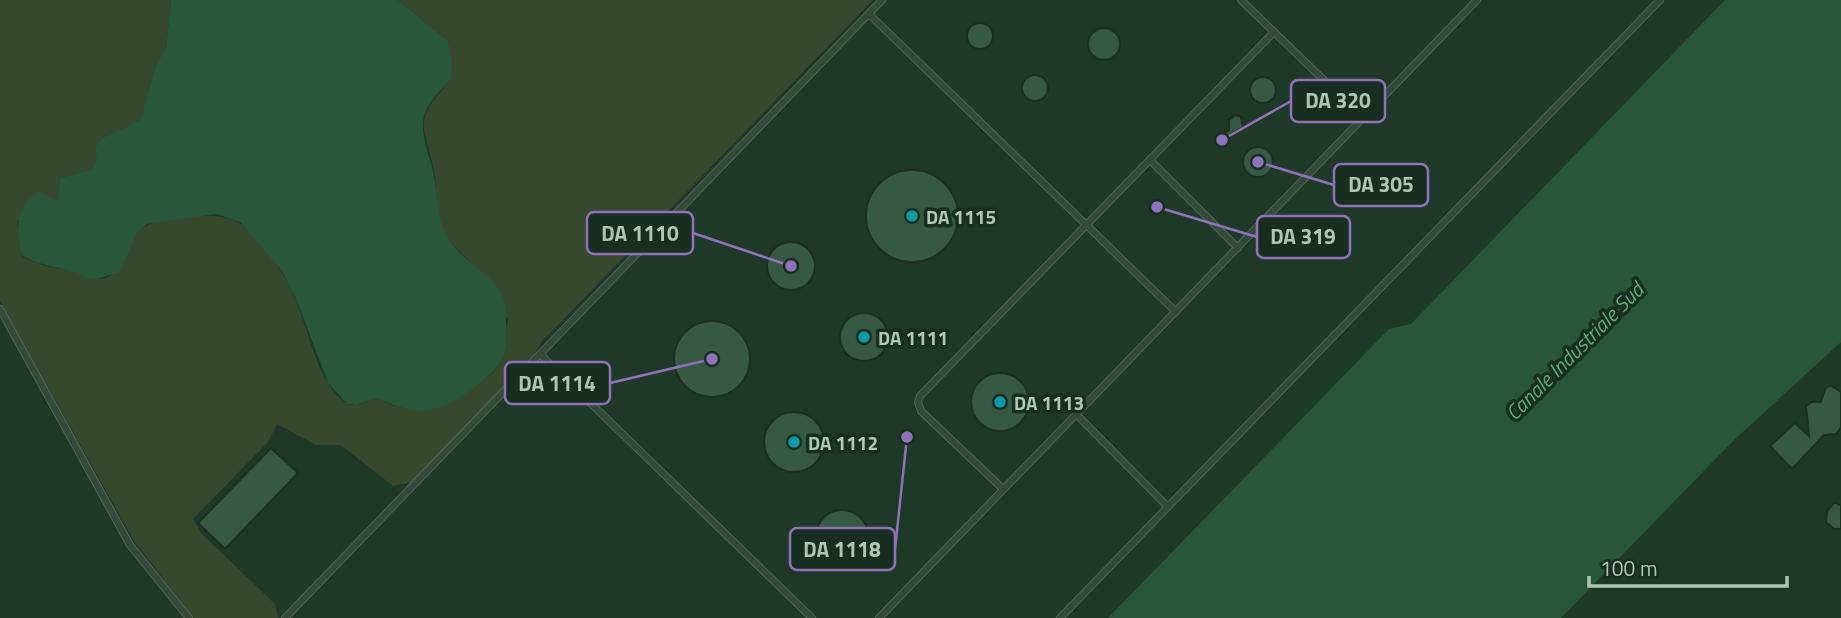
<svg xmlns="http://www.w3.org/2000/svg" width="1841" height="618" font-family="'Titillium Web',sans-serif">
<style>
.green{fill:#37492c}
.water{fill:#285638}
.building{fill:#375842;stroke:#1a3022;stroke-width:2}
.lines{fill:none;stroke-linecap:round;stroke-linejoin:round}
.lane-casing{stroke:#506759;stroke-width:8}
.lane{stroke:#334a3b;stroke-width:6}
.culture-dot{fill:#0f9aa8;stroke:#182e20;stroke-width:2.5}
.labels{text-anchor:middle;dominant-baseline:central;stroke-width:7;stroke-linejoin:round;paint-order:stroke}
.poi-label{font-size:19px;font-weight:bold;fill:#adc6b7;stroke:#182e20;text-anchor:start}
.water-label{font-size:21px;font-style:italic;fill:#63a87a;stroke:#182e20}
.leader{fill:none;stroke:#9271bb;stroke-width:2.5}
.callout-dot{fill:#9271bb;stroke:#182e20;stroke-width:2.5}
.callout{fill:#182e20;stroke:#9271bb;stroke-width:2.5}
.callout-label{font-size:21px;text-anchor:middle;font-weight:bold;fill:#adc6b7}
</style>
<rect width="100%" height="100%" fill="#1f3928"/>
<path class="green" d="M0 0H171L166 48 156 65 140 120 102 138 97 160 90 170 60 178 57 201 17 221 22 256C39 268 59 267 78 272 89 275 99 285 112 274 129 259 129 241 140 230 157 215 225 209 242 225 265 245 286 274 297 303 310 334 317 382 346 403 354 409 366 401 375 398 384 401 397 409 406 408 439 408 489 387 504 357 508 348 505 330 508 320 495 301 484 279 469 261 459 249 445 240 440 224 436 207 437 192 435 176 426 124 409 124 451 80L448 41 398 0H873L543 340 532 357 412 482 393 486 341 445H316L277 424 268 442 193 519 201 533 275 604 278 618H194L134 541 0 301Z"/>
<path class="water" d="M171 0H398L448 41 452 61 451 80C438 93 424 105 423 124 422 141 431 159 434 176 439 202 436 223 454 246 467 264 493 274 502 295 507 304 508 350 504 357 493 378 446 412 421 411 405 411 390 403 375 398L356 405 347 404 328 383 297 301 282 271 240 222 216 214 147 224 137 233 120 272 97 279 86 278C72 266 41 269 22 255 16 230 14 207 39 192L57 201 60 178 90 170 97 160 95 148 102 138 140 120 156 65 166 48Z
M1725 0H1841V342L1733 441 1561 618H1108L1389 329 1411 324Z"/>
<path class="building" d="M967 36a13 13 0 1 1 26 0a13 13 0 1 1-26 0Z
M1088 44a16 16 0 1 1 32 0a16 16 0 1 1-32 0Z
M1022 88a13 13 0 1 1 26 0a13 13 0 1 1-26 0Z
M1250 90a13 13 0 1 1 26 0a13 13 0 1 1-26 0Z
M1235 115 1241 117 1243 127 1231 134 1226 145 1221 146 1216 143V136L1229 130V120Z
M1243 162a15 15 0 1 1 30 0a15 15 0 1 1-30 0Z
M866 216a46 46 0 1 1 92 0a46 46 0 1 1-92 0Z
M767 266a24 24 0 1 1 48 0a24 24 0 1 1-48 0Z
M840 337a24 24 0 1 1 48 0a24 24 0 1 1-48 0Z
M674 359a38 38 0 1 1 76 0a38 38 0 1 1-76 0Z
M971 402a29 29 0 1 1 58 0a29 29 0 1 1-58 0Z
M1830 385 1841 392V428L1836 434 1824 435 1792 469 1770 446 1795 423 1809 436 1806 406 1812 402H1821L1825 389Z
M764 442a30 30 0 1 1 60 0a30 30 0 1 1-60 0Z
M271 448 298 473 225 549 198 523Z
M1835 502 1841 506V529H1834L1826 522 1827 511Z
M816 536a26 26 0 1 1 52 0a26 26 0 1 1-52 0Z"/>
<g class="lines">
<defs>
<path id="lane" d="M1241 0 1363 118
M869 14 1176 312
M1150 160 1238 248
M0 309 130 545 189 618
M541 355 812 618
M1077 415 1167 506
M1003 489 921 411 918 402 920 396 1274 32
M285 618 882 0
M879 618 1477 0
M1060 618 1660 0"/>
</defs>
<use href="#lane" class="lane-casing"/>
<use href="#lane" class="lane"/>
</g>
<g class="culture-dot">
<circle cx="912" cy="216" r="7"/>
<circle cx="864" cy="337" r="7"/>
<circle cx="1000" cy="402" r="7"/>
<circle cx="794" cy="442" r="7"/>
</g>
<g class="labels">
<g class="poi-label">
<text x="926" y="216">DA 1115</text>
<text x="878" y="337">DA 1111</text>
<text x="1014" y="402">DA 1113</text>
<text x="808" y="442">DA 1112</text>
</g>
<g class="water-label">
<text transform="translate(1574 351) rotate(-45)">Canale Industriale Sud</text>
</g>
</g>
<path class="leader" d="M1222 140L1291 101M1258 162L1334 185M791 266L693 233M1157 207L1257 237M712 359L610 383M907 437L895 549"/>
<g class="callout-dot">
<circle cx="1222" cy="140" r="7"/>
<circle cx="1258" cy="162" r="7"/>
<circle cx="791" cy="266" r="7"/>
<circle cx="1157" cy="207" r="7"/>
<circle cx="712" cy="359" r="7"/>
<circle cx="907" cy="437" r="7"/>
</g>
<g class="callout">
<rect x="1291" y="80" width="94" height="42" rx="7"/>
<rect x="1334" y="164" width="94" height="42" rx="7"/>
<rect x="587" y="212" width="106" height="42" rx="7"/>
<rect x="1257" y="216" width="93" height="42" rx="7"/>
<rect x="505" y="362" width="105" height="42" rx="7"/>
<rect x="790" y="528" width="105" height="42" rx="7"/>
</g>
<g class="callout-label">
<text x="1338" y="108">DA 320</text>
<text x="1381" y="192">DA 305</text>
<text x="640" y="241">DA 1110</text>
<text x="1303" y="244">DA 319</text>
<text x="557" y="391">DA 1114</text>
<text x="842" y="557">DA 1118</text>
</g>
<path d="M1589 576v10h198v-10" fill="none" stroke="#adc6b7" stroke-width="3.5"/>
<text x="1600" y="576" font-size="21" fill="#adc6b7" stroke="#182e20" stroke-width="5" paint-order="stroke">100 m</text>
</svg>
